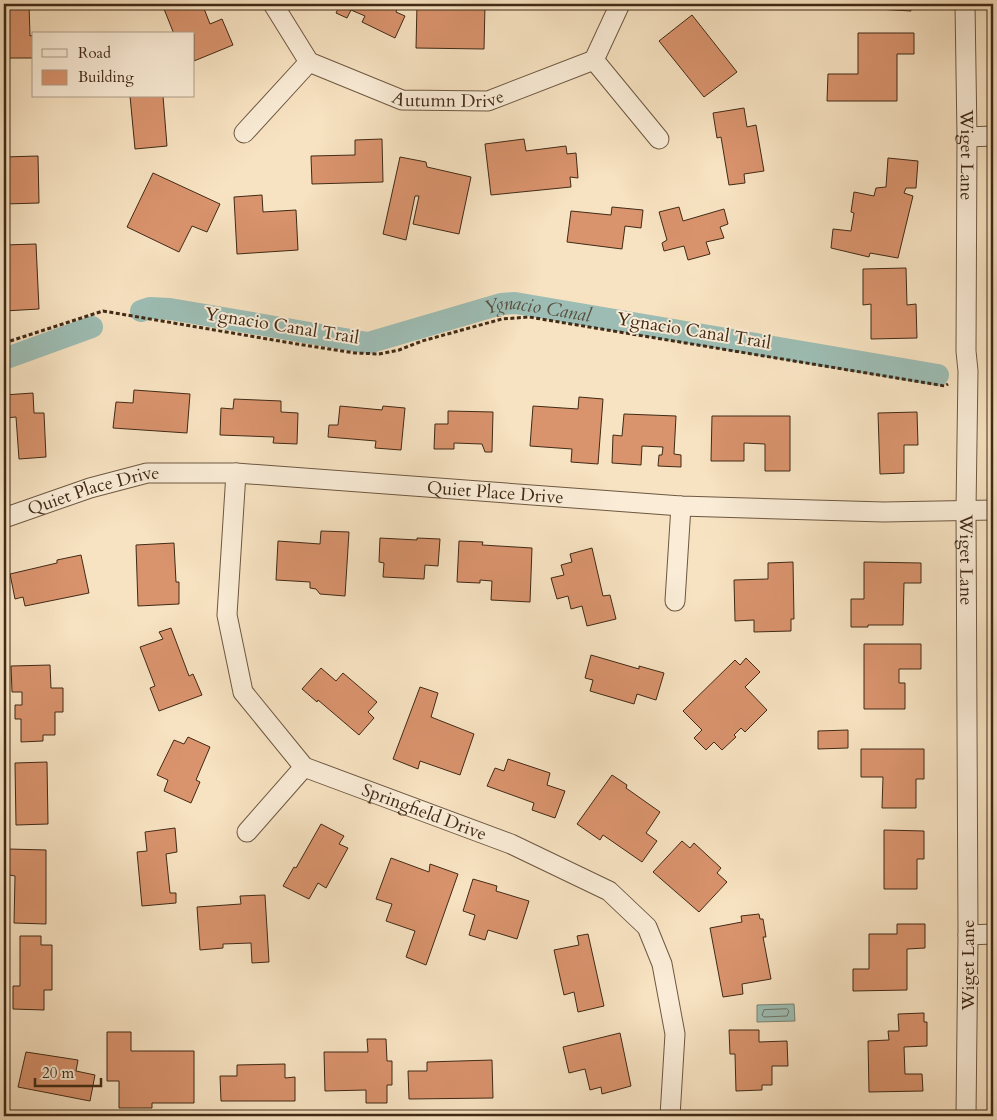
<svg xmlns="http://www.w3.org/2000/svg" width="997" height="1120" font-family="Cardo,serif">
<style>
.water{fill:#9dbdb4;stroke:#788275}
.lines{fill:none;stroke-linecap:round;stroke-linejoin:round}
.shore{stroke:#6f7465;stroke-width:1}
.canal{stroke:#9dbdb4;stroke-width:22}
.building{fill:#d9936d;stroke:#412a16}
.minor-casing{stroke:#6e5841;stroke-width:21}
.path{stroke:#412a16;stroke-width:3;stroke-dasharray:4 2.5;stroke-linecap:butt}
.minor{stroke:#faecd7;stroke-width:19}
.labels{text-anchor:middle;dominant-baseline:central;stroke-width:4;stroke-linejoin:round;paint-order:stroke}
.street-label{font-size:18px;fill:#412a16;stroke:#faecd7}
.water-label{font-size:19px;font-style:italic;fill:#584f3e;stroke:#faecd7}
</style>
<rect width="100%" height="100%" fill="#f7e2c1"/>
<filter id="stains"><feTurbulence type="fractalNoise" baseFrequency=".004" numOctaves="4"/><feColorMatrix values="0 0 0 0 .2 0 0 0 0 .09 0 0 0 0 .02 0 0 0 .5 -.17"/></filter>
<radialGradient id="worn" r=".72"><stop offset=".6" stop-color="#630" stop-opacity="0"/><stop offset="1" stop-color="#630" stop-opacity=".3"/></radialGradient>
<path class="water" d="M794 1004 795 1021 757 1022V1005Z"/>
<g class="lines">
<path class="shore" d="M787 1009 789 1011 787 1016 764 1017 762 1015 764 1010Z"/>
<g class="canal">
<path id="s1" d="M141 311 150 308 170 309 368 343 501 304 515 303 938 375"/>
<path d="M4 359 92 327"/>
</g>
</g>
<path class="building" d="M4 4H29L30 36 34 35V58H4Z
M162 4H209L203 6 210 24 222 19 233 45 194 61V34H174Z
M338 4H399L396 12 405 16 395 38 362 22 365 16 351 10 347 18 336 13 340 5Z
M417 4H485L484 49 416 48Z
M878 4H911V11L877 9Z
M692 15 737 72 704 97 659 41Z
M858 33H914V54H897V101H827L828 74H858Z
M130 96H163L167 146 135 149Z
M744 108 747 127 756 125 764 171 744 174 745 183 729 185 721 137 717 138 713 113Z
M382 139 383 182 312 184 311 156 355 155V140Z
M524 139 526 151 566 146 567 154 576 153 578 178 570 177 571 187 491 195 485 144Z
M38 156 39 203 4 204V157Z
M400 157 426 162 427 167 471 177 459 234 413 224 419 196H415L406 240 383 234Z
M888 158 918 161 916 188H906L904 193 913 196 898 258 870 253 869 257 831 248 833 229 851 231 854 213 851 212 854 192 874 196 876 188 886 187Z
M153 173 220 204 207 232 192 226 179 252 127 227Z
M262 195 263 212 296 210 298 250 237 254 234 197Z
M612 207 643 210 641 228 625 226 622 249 567 242 571 211 611 215Z
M679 207 683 221 724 209 728 224 720 227 724 238 706 242 710 254 688 260 684 246 664 251 662 243 667 240 659 212Z
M36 244 39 309 4 311V245Z
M906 268 907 305 916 304 917 338 871 339V304L863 305V269Z
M134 390 190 394 187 433 113 428 116 402 133 403Z
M33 393 34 413H44L46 457 19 459 16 417 4 418V395Z
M579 397 603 399 598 464 571 462 572 449 530 446 533 406 578 409Z
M234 399 281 401V412L298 413 297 444 273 443 274 437 220 435 221 408 233 409Z
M340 406 382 410 383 406 405 408 401 450 375 448 376 441 328 437 329 425H338Z
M448 411 493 412 492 452H485L482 444 454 443V449H434L435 424H448Z
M917 412 918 445H904V473L880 474 878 413Z
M624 414 676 416 674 454 681 455V467L658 466 659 455H662L663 447 642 446 641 465 612 463 613 435 622 436Z
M712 416H790V471H765V444L744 443V461H711Z
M321 531 349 532 345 596 320 594 316 589 310 588V582L276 580 278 541 320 544Z
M380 538 417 540V538L440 539 438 566 425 565 424 579 383 577 384 563 379 562Z
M459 541 483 542 482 545 532 548 530 602 491 600 492 581 480 580V583L457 582Z
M174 543 176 582H179V604L138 606 136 545Z
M592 548 603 596 610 595 616 619 587 626 582 606 571 609 568 596 557 599 551 578 564 575 561 565 572 562 570 554Z
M81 555 89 593 25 606 23 597 15 599 10 574 57 563V560Z
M793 562 794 619H791V631L754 632V620L735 621 734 580 768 579V563Z
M864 562 921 563V583H904L903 625H868V627H851V599H864Z
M171 628 189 676 193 674 202 695 159 711 150 688 155 686 140 647 163 639 159 632Z
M864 644H921V669H899V683H905V709H864Z
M591 655 639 669V666L664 673 656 700 637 694 634 704 590 691 593 680 585 678Z
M746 658 760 672 745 687 767 710 745 732 741 728 734 735 736 737 722 750 714 742 706 750 694 738 702 730 683 711 735 660 740 665Z
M50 665 51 688H63V712H55V735H43V741L21 742V719H15V705H22V692H12L11 666Z
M321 668 336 681 343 673 377 702 368 712 374 718 359 735 318 700 317 702 302 689Z
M420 687 438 693 431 717 474 734 460 775 420 761 418 769 393 759Z
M848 730V748L818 749V731Z
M188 737 210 747 196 780 200 782 191 803 164 791 168 780 157 775 174 740 184 744Z
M861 749H924V779H916V808H882L883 777H861Z
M508 759 550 773 547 785 565 791 555 818 532 810 534 803 487 786 495 768 504 771Z
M47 762 48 824 16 825 15 763Z
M612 775 627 785 626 788 660 812 646 833 657 841 642 862 603 835 600 840 577 824Z
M321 824 344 836 339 844 348 848 326 888 318 883 309 899 283 886 294 867 296 868Z
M175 828 177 852 166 854 170 893H176V903L142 906 137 852 147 851 145 832Z
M884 830 924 831V859H917V889H884Z
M682 841 690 848 694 843 721 868 717 873 727 882 699 912 653 872Z
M9 849 46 850V924L14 923 15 876 9 875Z
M391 858 429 872 430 864 458 874 426 965 406 957 415 931 386 921 392 904 376 899Z
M473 879 497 886 496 891 529 901 517 939 488 930 485 940 469 935 475 915 463 911Z
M265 895 269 962 252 963 251 943 223 944V948L200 950 197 907 241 904 240 896Z
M759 914 760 919H763L766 937H763L771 979 742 984 743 994 723 997 710 928 742 922 741 916Z
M897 924H925V948L907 949V990L853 991V969H869V934H897Z
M588 934 604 1006 578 1012 574 992 564 995 554 950 579 945 577 936Z
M20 936H41V945H52V990H44V1010L13 1009V986H20Z
M924 1013V1022H927V1046L904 1047 905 1074H922L923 1091 869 1092 868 1041 889 1040 888 1031H899L898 1014Z
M729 1030H759V1042L787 1041 788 1066H772V1085H762V1090L736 1091 735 1054H730Z
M107 1032H131V1051H194V1103H152V1108H119V1081H107Z
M620 1033 631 1086 602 1094 601 1087 590 1090 585 1069 569 1073 563 1047Z
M367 1039H386L387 1061H392V1085H387V1103H366V1090L325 1091 324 1052H368Z
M26 1052 78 1060 76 1071 95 1075 90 1101 18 1087Z
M492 1060 493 1098 409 1099 408 1071H427V1062Z
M285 1064V1078L295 1077V1101H221L220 1076H237V1065Z"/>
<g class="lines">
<defs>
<g id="minor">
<path id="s2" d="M273 4 309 62 402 100 488 101 594 60 620 4"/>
<path id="s3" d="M965 4 967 137 966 351 968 371 966 510 968 935 966 1116"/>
<path d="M594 60 659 139"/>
<path d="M244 133 309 62"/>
<path d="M967 137 993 136"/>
<path id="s4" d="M236 473 227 615 243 692 304 767 511 844 609 891 647 927 662 964 675 1034 670 1116"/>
<path id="s5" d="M4 518 90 488 147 473H236L681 506 884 512 993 510"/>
<path d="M675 601 681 506"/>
<path d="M247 832 304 767"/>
<path d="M968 935 993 934"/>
</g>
</defs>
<use href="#minor" class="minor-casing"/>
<path class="path" d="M4 343 103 311 297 344 355 353 379 354 399 350 422 341 502 319 529 317 945 386 948 384"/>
<use href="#minor" class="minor"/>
</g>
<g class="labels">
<g class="street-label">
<text stroke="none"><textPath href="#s2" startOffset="215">Autumn Drive</textPath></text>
<text stroke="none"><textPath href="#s3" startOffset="151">Wiget Lane</textPath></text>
<text transform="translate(282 326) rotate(9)">Ygnacio Canal Trail</text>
<text transform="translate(694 331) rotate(9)">Ygnacio Canal Trail</text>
<text stroke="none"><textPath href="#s5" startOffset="499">Quiet Place Drive</textPath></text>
<text stroke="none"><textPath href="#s5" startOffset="94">Quiet Place Drive</textPath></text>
<text stroke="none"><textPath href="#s3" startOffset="556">Wiget Lane</textPath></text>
<text stroke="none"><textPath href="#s4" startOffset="446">Springfield Drive</textPath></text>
<text transform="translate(968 965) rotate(-90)">Wiget Lane</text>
</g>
<g class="water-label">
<text stroke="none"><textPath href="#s1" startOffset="406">Ygnacio Canal</textPath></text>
</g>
</g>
<rect width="997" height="1120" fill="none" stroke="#f7e2c1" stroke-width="20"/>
<rect x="5" y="5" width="987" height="1110" fill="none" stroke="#412a16" stroke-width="2.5"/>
<rect x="10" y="10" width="977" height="1100" fill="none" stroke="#412a16"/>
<rect x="32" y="32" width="162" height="65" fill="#faecd7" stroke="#b09e8a"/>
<rect x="42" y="49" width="25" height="8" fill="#faecd7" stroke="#b09e8a"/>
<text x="78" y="58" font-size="15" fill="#412a16">Road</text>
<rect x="42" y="70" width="25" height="15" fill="#d9936d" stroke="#b09e8a"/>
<text x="78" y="82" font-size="15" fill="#412a16">Building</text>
<path d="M35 1078v8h66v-8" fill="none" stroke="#412a16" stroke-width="2.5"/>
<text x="42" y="1078" font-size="15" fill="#412a16" stroke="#faecd7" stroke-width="4" paint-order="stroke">20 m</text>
<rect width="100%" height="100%" filter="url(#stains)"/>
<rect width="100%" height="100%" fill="url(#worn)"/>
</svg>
